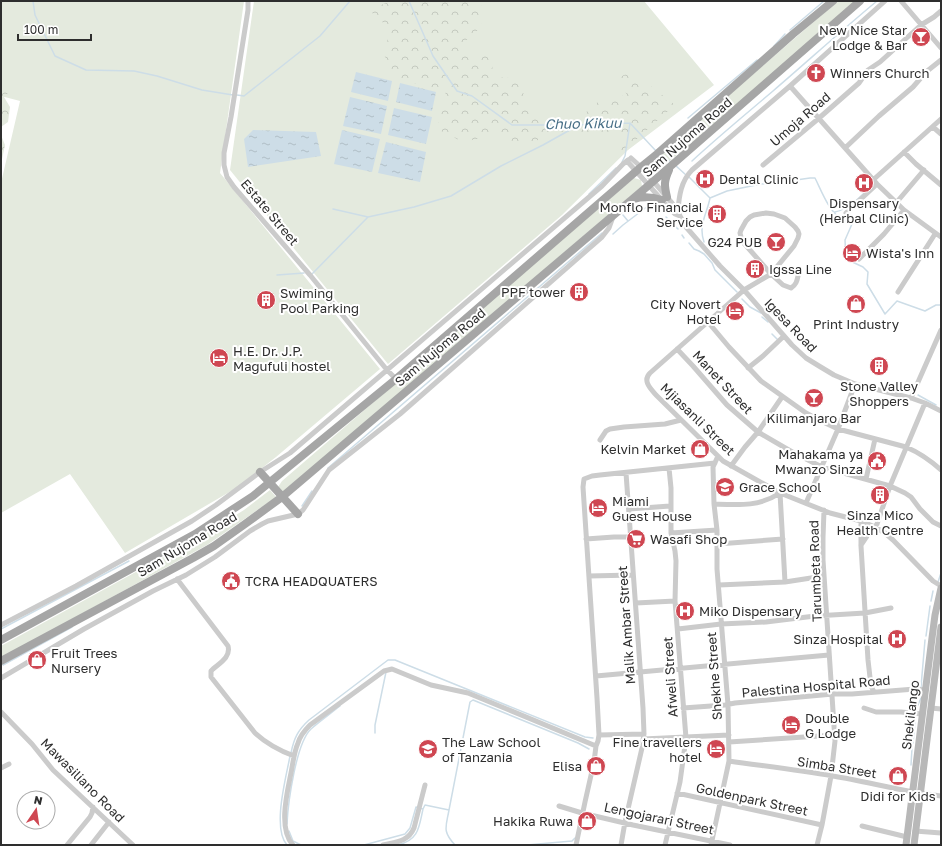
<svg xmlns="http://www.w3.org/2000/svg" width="942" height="846" font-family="'Golos Text',sans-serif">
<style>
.green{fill:#e4eade}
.forest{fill:url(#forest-crowns)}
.water{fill:url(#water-ripples)}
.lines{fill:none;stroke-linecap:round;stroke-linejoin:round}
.stream{stroke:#cddde7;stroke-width:1.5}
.minor{stroke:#cbcbcb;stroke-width:5}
.secondary{stroke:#b8b8b8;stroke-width:7}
.primary{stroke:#a6a6a6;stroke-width:8}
.labels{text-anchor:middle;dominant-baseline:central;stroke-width:4;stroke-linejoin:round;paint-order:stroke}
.poi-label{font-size:13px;fill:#2e2e2e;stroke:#fff;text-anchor:start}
.street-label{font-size:13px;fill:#2e2e2e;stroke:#fff}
.water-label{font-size:14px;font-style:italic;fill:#476e86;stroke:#fff}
</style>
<defs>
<pattern id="forest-crowns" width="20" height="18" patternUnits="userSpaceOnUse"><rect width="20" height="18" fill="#e4eade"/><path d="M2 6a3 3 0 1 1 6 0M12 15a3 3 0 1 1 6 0" fill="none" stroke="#c4c9bf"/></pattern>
<pattern id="water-ripples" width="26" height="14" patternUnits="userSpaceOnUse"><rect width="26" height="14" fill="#cddde7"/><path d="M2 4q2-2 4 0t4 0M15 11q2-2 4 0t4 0" fill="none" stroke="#b0bec6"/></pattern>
</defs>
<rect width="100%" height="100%" fill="#fff"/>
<path class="green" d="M1 1H244L220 173 380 369 276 457 238 487 125 553 70 474 1 513V183L20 101 1 96Z
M254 1H644L714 85 628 150 562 215 388 364 230 170Z
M838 1H858L657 172H650L649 164Z
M634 178 641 180 642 186 283 493 278 487 282 481Z
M270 490 276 497 207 545 1 658V646L205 534 244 510Z"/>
<path class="forest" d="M389 1H480L484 16 479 29 463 43 474 55 489 48 494 77 525 79 522 107 551 121 584 114 600 100 627 95 618 78 632 71 675 105 619 155 625 137 596 134 554 136 522 144 494 135 463 142 437 129 446 91 397 79 384 55 390 29 370 11Z
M1 86 13 89 4 97 10 107 8 122 1 127Z
M1 135 5 145 1 164Z"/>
<path class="water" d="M356 72 392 81 388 101 351 92Z
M400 83 436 92 432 111 396 102Z
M350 97 387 106 381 134 343 126Z
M394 108 432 117 426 144 388 135Z
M253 130 316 132 321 156 248 167 244 139Z
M342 130 380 139 372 172 334 164Z
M386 142 426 152 420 182 378 173Z"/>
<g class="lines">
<path class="stream" d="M33 1 35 15 55 56 86 70 134 71 157 76 202 90 233 95
M409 1 433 56 457 91 472 96 512 125H577L630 123 656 151
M790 30 824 1
M774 46 785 34
M237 95 244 96 320 36 350 1
M688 118 757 60
M661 155 671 162
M692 161C718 137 746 114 773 91 808 61 842 30 877 1
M622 162 625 156 630 123
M675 165 686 175
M689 177 710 198 727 191 761 184 796 180 810 178H815C822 192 828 209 840 218 844 221 848 221 852 224L845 240 846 259 863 267 868 272 867 284 885 314 897 301 925 311 936 305H941
M589 194 616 168
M634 206 639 213
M333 209 368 217 414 207 451 196 501 166 543 145 577 126
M835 212C850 209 863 194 874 183
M623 215 628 221
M666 217 678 229
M613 234 623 225 648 206C653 207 656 210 661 211
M682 235 684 238
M704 242C698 225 707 214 710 198
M689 243 694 249 699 251 704 254 712 263 715 270 737 292
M312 274 368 217
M277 275 304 273
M742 299 750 307 761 313
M762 317 768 322
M772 334 778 340
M918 395 936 405
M328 468 602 233
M302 506 312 491
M938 582 941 573
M931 601 933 591
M1 629 129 561
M926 636 930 606
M3 665 72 627
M921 687 925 640
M917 707 921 698
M375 733V725L386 672
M913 743 915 722
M291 753C294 738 298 730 309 720L388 660H395L585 737 593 738
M911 765 912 748
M449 810 470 702 473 700 578 743 589 749
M287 824C288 803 296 743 311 729 320 721 330 714 340 706
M289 831 293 841 301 845
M287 845C272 828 286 778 290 756
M364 845 405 834 410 828 416 807 423 809 425 805 449 810C446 827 442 831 455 845
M398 845C419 840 419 827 423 809
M527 845 572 841 575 838"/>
<path class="minor" d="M248 1V10L231 117 224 153V165L227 177 234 187 310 275 387 370 396 379
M901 1 941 48
M790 86 877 184 904 210 941 237
M933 127 941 134
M845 148 879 116 913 87 926 72 941 60
M904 152 916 164 941 185
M631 158 641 167 672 203 678 211 680 216 686 227 720 266 744 290 792 345 806 358 819 366 834 375 855 384 911 398 925 403 941 411
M627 161 669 208 675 214 680 216
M763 165 818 119 859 83 868 70 880 62 921 25 934 17 941 11
M873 180 941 119
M896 203 924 170
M678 211C679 196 681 181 692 170L790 86 885 1
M846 213 877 184
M859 259 884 234 904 210
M798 276C797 281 796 285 791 288L783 285 771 274 742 241 740 233 741 230 746 221 750 217 754 215 766 213 774 214 785 218 795 227 798 231 799 234 798 238 794 246 771 274 744 290 650 373C642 381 651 389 656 395L723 461 780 493 830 513 861 521 875 527 885 533 893 540 933 581 941 586
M898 292 935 234
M708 322 729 347 761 381 806 413 821 421 838 429 906 447C920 453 930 460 941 470
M677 349 693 366 727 405 758 432 794 453 822 467 890 486 905 493 911 497 920 509 933 522 941 526
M748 368 763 356 784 336
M911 398 941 330
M600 440 606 431 610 429 624 427 665 424 681 420
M731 466 745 447 758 432 782 397
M866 479 875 439
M806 503 838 429 855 384
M714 504C738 505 759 507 780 493L785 582
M629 509 670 506
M861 521V546L868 660 871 686 874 692
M671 533 717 530
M586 539 614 537H631
M718 544 783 539
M861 545 867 536 877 524 890 486 925 403
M589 576 633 575
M177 579 228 646C231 657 220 663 213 669L211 671V677L255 733C267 744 278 750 294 756
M719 585 785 582 824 576
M636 603 675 601
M1 625 76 586 192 521 216 505 260 472 290 453 602 186 623 164 628 160
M678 629 721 624 766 622 815 616 865 613 891 608
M596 676 829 655
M1 678 84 629 153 591 186 575 215 557 250 531 262 524 268 521 298 514 303 510 329 470 400 414 602 237 609 228 613 217
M683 708 725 705 735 703 833 694H852L915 689 926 690
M864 708 876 712H901L922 714
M931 708 941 709
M1 712 32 744 53 770 133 845
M599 735 597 698 583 487 584 479 592 476 600 475 715 463
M643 739 729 735
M729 742 835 735
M729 761C764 766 798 770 833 776 869 782 905 792 941 796
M1 768 9 764
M677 793 822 825
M559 806 582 813 633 825 730 845
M862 826 907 837
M915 831 941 833
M67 845 90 817 92 813 93 807
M91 845 109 822
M293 845C278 829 287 793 291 773 293 763 294 752 298 743 300 736 305 730 310 725L384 671 392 669 431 685 468 693 596 746 598 741 599 735 644 734
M383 845C396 842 408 842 414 828L425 785
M576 845 585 802 594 762 596 746
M621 845 625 822 642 748 644 734 643 708 626 473
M665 845 680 782 686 738 675 601 676 561 675 551 671 533V488L669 468
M711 845 729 761 728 705 717 569V530L714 504 713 467 718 456
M817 845 822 825 831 776 835 741 823 560V538L824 510"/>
<path class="secondary" d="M906 845 932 638 935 615 941 588
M914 845 941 627"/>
<path class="primary" d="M667 197C664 185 664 181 669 170
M634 199C644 196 652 197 662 200
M260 472 298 514
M1 640 195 534 253 496 396 379 641 167 657 154 793 34 833 1
M1 661 193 558 214 546 245 524 282 497 649 185 860 1"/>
</g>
<defs>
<symbol id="bar-disc" viewBox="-11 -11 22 22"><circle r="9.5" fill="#cf4752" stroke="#fff"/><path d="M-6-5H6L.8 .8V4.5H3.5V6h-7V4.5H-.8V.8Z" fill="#fff"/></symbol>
<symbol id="church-disc" viewBox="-11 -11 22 22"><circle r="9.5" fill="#cf4752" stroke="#fff"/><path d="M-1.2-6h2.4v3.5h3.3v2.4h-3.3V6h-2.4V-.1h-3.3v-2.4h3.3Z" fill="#fff"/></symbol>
<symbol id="hospital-disc" viewBox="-11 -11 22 22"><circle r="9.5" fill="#cf4752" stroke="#fff"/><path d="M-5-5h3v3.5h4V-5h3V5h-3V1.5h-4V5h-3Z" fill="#fff"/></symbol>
<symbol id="building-disc" viewBox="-11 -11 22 22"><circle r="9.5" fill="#cf4752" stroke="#fff"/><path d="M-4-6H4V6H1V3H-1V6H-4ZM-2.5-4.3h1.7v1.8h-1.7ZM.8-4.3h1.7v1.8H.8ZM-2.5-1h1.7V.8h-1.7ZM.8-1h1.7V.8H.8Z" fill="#fff"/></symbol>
<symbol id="hotel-disc" viewBox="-11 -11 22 22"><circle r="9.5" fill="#cf4752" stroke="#fff"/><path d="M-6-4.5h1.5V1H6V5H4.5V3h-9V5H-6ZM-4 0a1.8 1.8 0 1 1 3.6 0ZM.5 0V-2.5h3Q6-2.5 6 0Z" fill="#fff"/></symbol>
<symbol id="shop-disc" viewBox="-11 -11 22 22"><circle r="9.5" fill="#cf4752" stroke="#fff"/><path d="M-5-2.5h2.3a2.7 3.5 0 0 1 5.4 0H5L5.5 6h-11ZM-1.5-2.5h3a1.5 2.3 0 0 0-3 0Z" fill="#fff"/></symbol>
<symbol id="civic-disc" viewBox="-11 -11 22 22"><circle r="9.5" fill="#cf4752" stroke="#fff"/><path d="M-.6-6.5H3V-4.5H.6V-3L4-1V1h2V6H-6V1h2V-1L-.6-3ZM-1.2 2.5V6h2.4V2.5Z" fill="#fff"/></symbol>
<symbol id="school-disc" viewBox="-11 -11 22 22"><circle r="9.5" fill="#cf4752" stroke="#fff"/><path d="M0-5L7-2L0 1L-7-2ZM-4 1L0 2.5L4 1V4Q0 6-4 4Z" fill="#fff"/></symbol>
<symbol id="supermarket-disc" viewBox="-11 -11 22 22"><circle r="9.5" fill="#cf4752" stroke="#fff"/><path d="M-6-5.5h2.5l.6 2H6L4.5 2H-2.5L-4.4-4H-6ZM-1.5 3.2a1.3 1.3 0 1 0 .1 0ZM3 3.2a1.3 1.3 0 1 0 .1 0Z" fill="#fff"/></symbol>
<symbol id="university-disc" viewBox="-11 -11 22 22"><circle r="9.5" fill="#cf4752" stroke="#fff"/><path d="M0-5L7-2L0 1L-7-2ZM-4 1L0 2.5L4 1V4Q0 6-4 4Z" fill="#fff"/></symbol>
</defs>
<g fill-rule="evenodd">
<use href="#bar-disc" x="910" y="26" width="22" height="22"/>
<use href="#church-disc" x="805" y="62" width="22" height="22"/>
<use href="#hospital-disc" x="694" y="168" width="22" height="22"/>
<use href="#hospital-disc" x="853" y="172" width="22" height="22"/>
<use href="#building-disc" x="706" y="203" width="22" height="22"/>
<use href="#bar-disc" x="765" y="231" width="22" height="22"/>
<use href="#hotel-disc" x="841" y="242" width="22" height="22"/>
<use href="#building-disc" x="744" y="258" width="22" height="22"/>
<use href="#building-disc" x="568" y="281" width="22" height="22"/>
<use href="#building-disc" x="255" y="289" width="22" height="22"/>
<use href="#shop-disc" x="845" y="293" width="22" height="22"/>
<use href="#hotel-disc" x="724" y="300" width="22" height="22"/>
<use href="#hotel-disc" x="208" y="347" width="22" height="22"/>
<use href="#building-disc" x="868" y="355" width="22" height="22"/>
<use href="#bar-disc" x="803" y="387" width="22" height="22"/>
<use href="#shop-disc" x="689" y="438" width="22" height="22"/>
<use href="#civic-disc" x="866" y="450" width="22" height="22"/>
<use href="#school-disc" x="714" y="476" width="22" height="22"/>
<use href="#building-disc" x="869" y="484" width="22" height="22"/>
<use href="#hotel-disc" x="587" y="497" width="22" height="22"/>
<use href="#supermarket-disc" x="625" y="528" width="22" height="22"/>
<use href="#civic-disc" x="220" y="570" width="22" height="22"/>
<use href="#hospital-disc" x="674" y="600" width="22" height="22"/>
<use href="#hospital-disc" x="886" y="628" width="22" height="22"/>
<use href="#shop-disc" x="26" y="649" width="22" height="22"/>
<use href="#hotel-disc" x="780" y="714" width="22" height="22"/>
<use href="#university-disc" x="417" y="738" width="22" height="22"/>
<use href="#hotel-disc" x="705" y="738" width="22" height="22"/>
<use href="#shop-disc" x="585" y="755" width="22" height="22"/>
<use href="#shop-disc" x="887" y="765" width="22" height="22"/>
<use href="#shop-disc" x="576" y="810" width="22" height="22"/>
</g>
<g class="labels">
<g class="poi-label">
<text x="907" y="30" text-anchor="end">New Nice Star<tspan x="907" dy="15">Lodge &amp; Bar</tspan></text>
<text x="830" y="73">Winners Church</text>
<text x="719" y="179">Dental Clinic</text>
<text x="864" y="203" text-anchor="middle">Dispensary<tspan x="864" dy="15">(Herbal Clinic)</tspan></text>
<text x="703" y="207" text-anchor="end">Monflo Financial<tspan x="703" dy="15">Service</tspan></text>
<text x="762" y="242" text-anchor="end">G24 PUB</text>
<text x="866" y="253">Wista's Inn</text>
<text x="769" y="269">Igssa Line</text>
<text x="565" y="292" text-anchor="end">PPF tower</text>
<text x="280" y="293">Swiming<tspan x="280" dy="15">Pool Parking</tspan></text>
<text x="721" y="304" text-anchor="end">City Novert<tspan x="721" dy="15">Hotel</tspan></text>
<text x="856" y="324" text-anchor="middle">Print Industry</text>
<text x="233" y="351">H.E. Dr. J.P.<tspan x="233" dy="15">Magufuli hostel</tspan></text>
<text x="879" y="386" text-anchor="middle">Stone Valley<tspan x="879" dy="15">Shoppers</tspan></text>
<text x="814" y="418" text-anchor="middle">Kilimanjaro Bar</text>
<text x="686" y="449" text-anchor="end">Kelvin Market</text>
<text x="863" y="454" text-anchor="end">Mahakama ya<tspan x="863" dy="15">Mwanzo Sinza</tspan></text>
<text x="739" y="487">Grace School</text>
<text x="612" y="501">Miami<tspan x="612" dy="15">Guest House</tspan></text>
<text x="880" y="515" text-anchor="middle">Sinza Mico<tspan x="880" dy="15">Health Centre</tspan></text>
<text x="650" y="539">Wasafi Shop</text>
<text x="245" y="581">TCRA HEADQUATERS</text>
<text x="699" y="611">Miko Dispensary</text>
<text x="883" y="639" text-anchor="end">Sinza Hospital</text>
<text x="51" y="653">Fruit Trees<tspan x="51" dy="15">Nursery</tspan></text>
<text x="805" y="718">Double<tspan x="805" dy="15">G Lodge</tspan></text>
<text x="442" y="742">The Law School<tspan x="442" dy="15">of Tanzania</tspan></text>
<text x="702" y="742" text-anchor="end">Fine travellers<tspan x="702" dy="15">hotel</tspan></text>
<text x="582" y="766" text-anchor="end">Elisa</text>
<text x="898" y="796" text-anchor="middle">Didi for Kids</text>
<text x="573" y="821" text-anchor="end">Hakika Ruwa</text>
</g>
<g class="street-label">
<text transform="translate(800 119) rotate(-41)">Umoja Road</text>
<text transform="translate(687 137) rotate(-41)">Sam Nujoma Road</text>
<text transform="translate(270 212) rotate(50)">Estate Street</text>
<text transform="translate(791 325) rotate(46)">Igesa Road</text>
<text transform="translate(440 347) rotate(-40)">Sam Nujoma Road</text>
<text transform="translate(723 382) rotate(47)">Manet Street</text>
<text transform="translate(698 419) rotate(44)">Mjiasanli Street</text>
<text transform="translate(187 544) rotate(-31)">Sam Nujoma Road</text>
<text transform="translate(815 571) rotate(-92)">Tarumbeta Road</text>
<text transform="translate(626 625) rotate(-94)">Malik Ambar Street</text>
<text transform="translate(714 676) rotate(-94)">Shekhe Street</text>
<text transform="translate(670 677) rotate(-94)">Afweli Street</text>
<text transform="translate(816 686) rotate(-5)">Palestina Hospital Road</text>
<text transform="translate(910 715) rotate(-83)">Shekilango</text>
<text transform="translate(837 767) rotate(9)">Simba Street</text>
<text transform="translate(83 780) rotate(45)">Mawasiliano Road</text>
<text transform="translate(752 799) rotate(12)">Goldenpark Street</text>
<text transform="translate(659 818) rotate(12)">Lengojarari Street</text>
</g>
<g class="water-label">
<text transform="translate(583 123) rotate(-1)">Chuo Kikuu</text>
</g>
</g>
<rect width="942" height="846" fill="none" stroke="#2e2e2e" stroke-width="4"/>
<g transform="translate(36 810) rotate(13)"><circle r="19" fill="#ffffff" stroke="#ababab"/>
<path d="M0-3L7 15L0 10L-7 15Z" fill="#cf4752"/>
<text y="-6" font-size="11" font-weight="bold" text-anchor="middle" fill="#2e2e2e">N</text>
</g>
<path d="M18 34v6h73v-6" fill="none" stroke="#2e2e2e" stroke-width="2"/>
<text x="24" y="34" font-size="12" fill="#2e2e2e" stroke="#ffffff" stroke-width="3" paint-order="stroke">100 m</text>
</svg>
